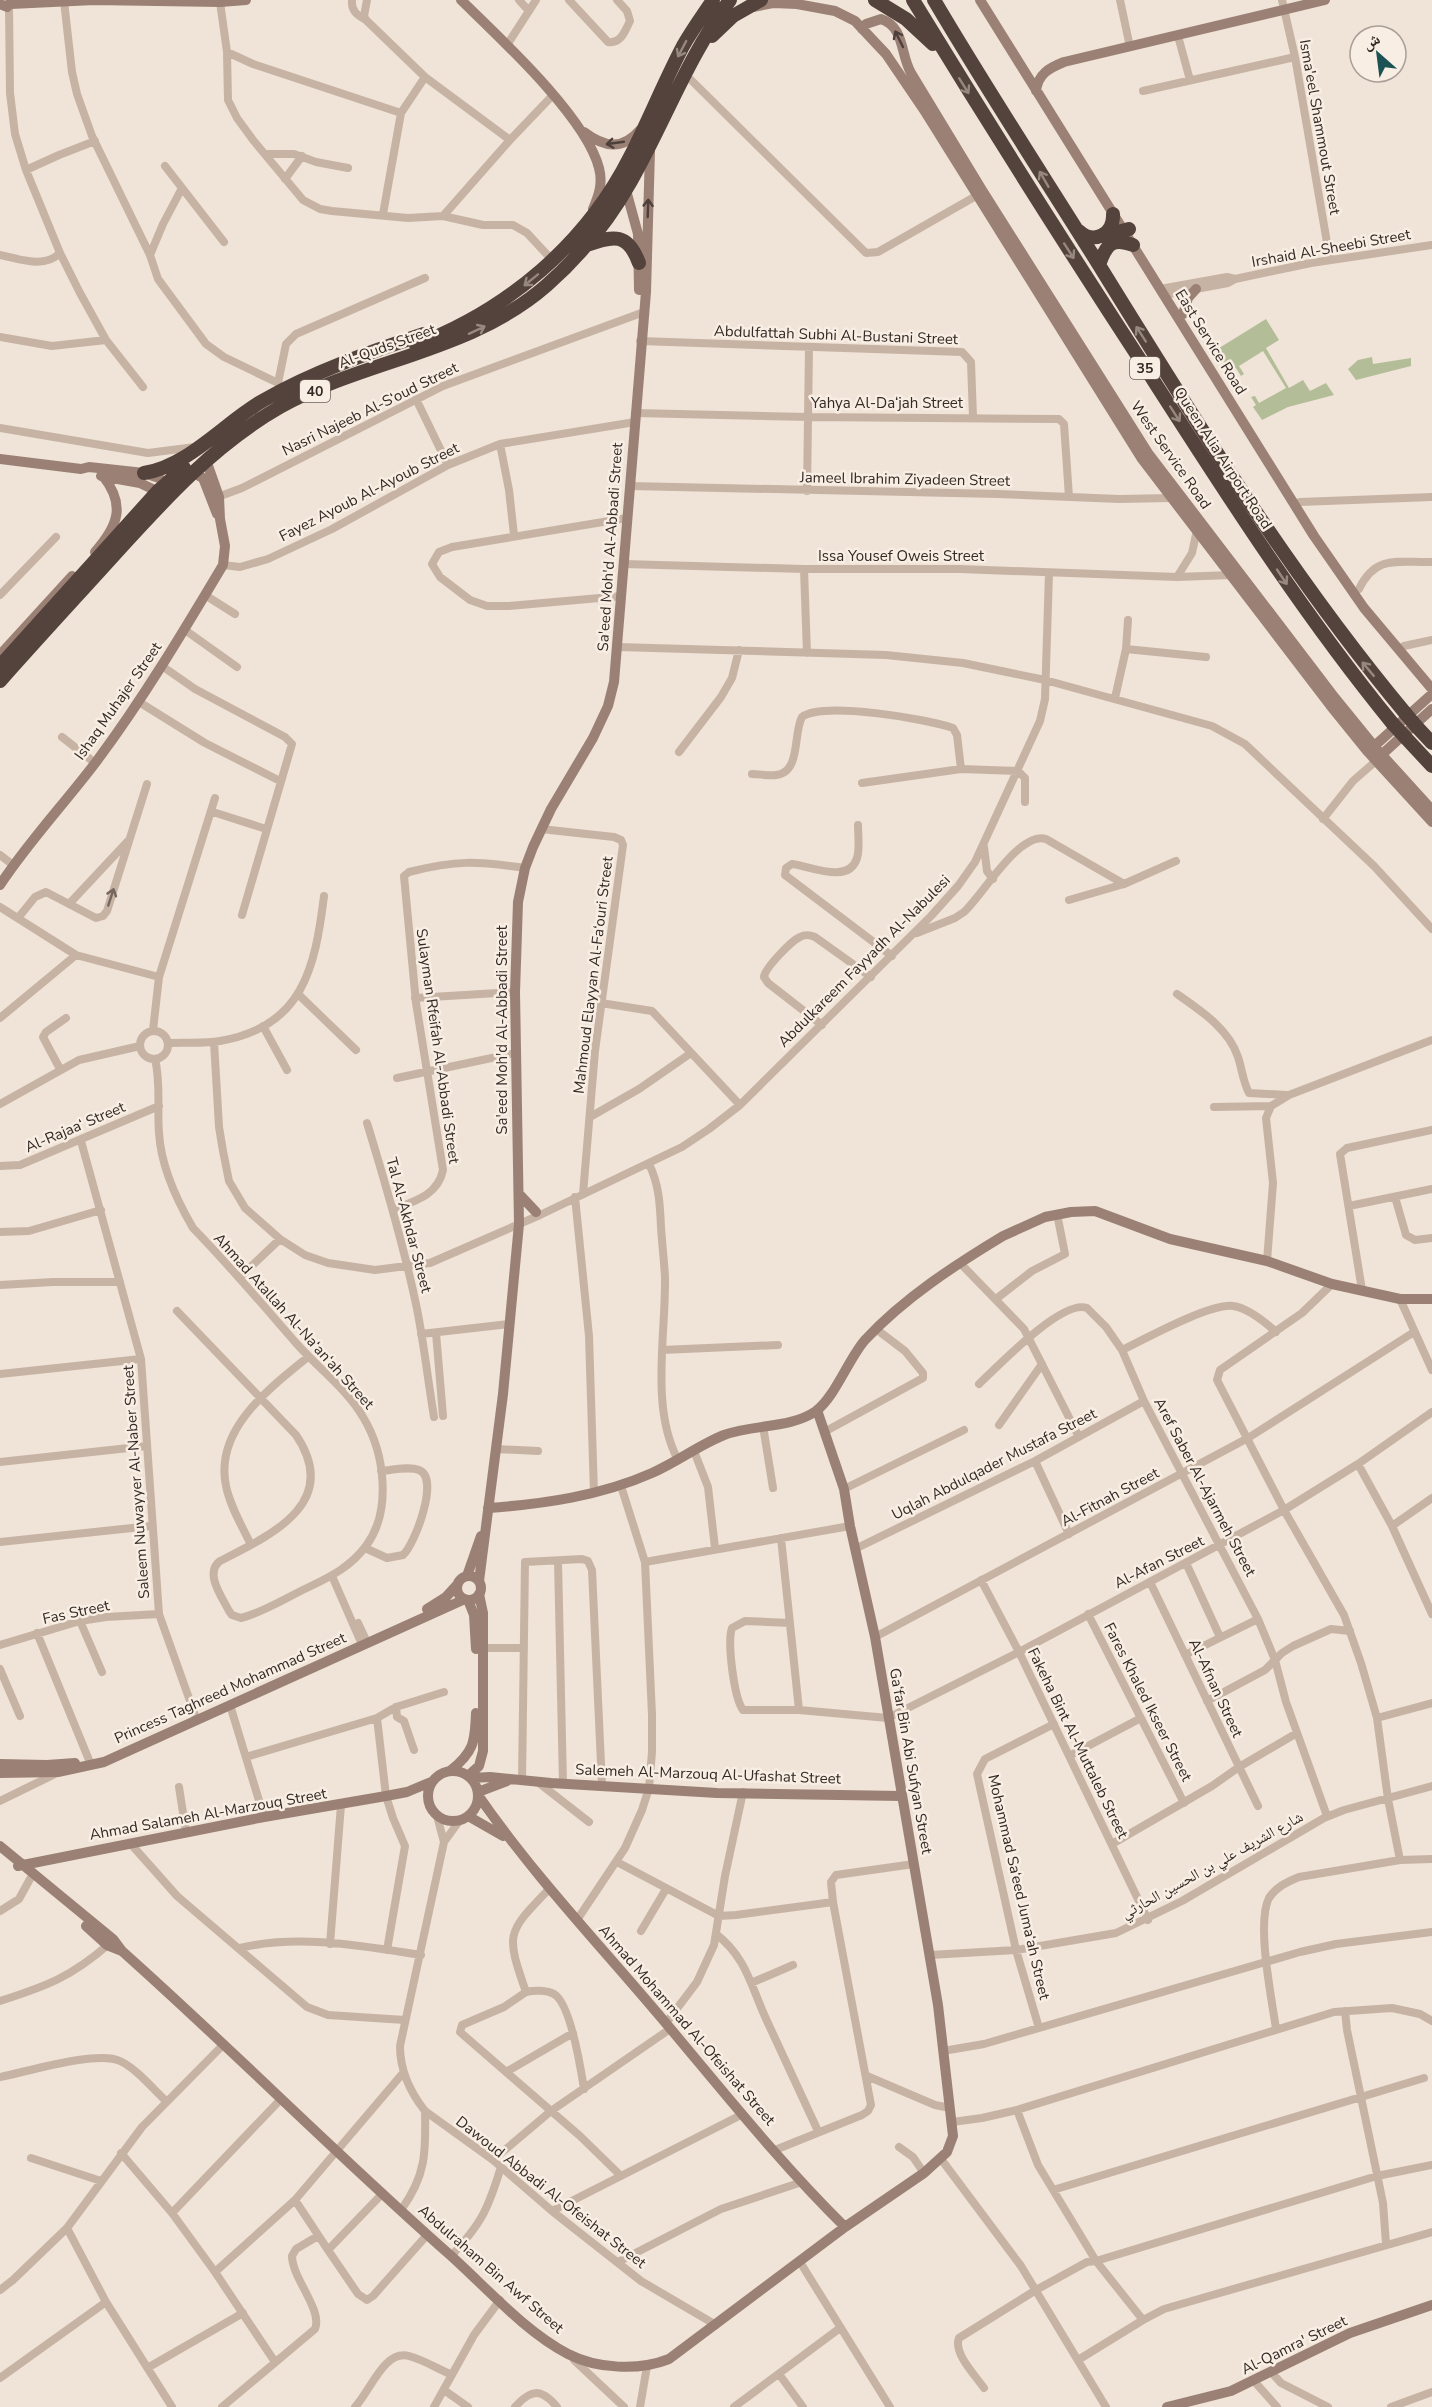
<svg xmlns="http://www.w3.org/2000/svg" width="1432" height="2407" font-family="'Nunito Sans','Noto Naskh Arabic',sans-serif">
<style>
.green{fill:#b3be98}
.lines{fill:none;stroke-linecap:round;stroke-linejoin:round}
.street{stroke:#c7b3a4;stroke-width:8}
.secondary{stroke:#9b8175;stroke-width:10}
.highway{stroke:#54433c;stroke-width:14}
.highway-bridge{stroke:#54433c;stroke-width:14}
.oneway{stroke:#4d3f39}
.oneway2{stroke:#96877f}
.oneway3{stroke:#76675e}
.labels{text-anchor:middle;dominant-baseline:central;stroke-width:5;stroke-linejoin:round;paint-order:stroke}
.shield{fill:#f8eee3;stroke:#6e645e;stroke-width:1.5}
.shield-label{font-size:14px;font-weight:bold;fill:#332925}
.street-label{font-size:15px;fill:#332925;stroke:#f8eee3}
</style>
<rect width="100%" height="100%" fill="#f0e3d7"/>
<path class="green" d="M1266 319 1279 340 1266 348 1289 388 1303 380 1310 391 1326 383 1334 395 1288 407 1262 420 1253 407 1256 405 1251 397 1255 396 1259 403 1286 388 1263 351 1239 366 1244 374 1241 376 1236 368 1228 369 1216 350Z
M1372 357 1373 364 1411 358V366L1356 380 1348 369 1358 360Z"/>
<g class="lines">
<path class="street" d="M352 0C351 11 357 15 366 20L425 77 510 140
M519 0 529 11
M569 0 608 42C621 44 625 31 630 21L627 11 617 0
M1120 0 1130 47
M1282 0 1295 57 1330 260
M64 1 72 72 77 94 92 136 150 255 158 279 206 344 224 357 278 383 282 390
M220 2 227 52 228 100 237 118 253 140 303 200 320 209 332 211 408 218 443 216 483 225H513L527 233 553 261
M9 6 10 93 15 134 26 170 60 253 80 293 106 340 143 387
M366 20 364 16 367 0
M1178 36 1190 80
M507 45 536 0
M227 52 253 64 401 113
M684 73 866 253 878 252 976 196
M1143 91 1295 57
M266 154H294L316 162 348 168
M165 166 224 242
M26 170 59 155 95 141
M285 179 302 156
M383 214 401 113 425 77
M443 216 510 140 552 96
M0 255C20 259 44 269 60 253
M150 255 163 224 182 188
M1160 289 1227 277 1235 279
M1164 295 1228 283 1235 279 1311 263 1432 245
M0 337 52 346 106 340
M640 341 962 352 971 362 973 417
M278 383 286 344 296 334 425 278
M416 399 448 465
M635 413 809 417 1059 419 1064 424 1069 497
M0 428 148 453 195 447
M500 444 509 490 514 535
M630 486 998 494 1119 499 1171 498 1174 496
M807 491 809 347
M215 498 242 488 443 386 644 312
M1300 502 1432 497
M624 564 804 569H960L1177 577 1232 575
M223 565 240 567 268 559 332 529 448 465 500 444 635 422
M804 569 807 653
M1177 577 1192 553 1197 530
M1359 589C1376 554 1398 563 1432 562
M0 595 56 537
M205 595 235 614
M622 596 509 606H487L470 600 440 577 432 564 439 552 452 547 627 518
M185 630 237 667
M1404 646 1432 640
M618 647 886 655 963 663 1045 680 1212 726 1245 744 1374 866 1432 929
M1126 649 1206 657
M162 666 195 689 285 737 292 744 242 915
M1115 698 1126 649 1128 620
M139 702 205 743 280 781
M62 737 95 763
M679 752 721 697 732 678 739 650
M752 774C760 774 768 776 776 775 801 773 793 733 802 717 822 701 928 719 953 728L957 735 961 769
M862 783 961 769 1018 771 1025 778V802
M213 812 266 829
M1323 819 1353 781 1376 761
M858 825C858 835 860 849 857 858 849 885 810 866 792 864L786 868 785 875 892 956
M541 829 614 837 621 840 623 845 595 1051 583 1194
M984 847 987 871 993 879
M0 855 13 865
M1069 900 1124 884 1176 861
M69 904 128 841
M0 907 76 955 159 977
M18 918 35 897 46 892 96 918 103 916 107 911 147 784
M917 933 955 918 964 912C982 896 1020 830 1046 839L1124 884
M1177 994C1200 1010 1229 1029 1238 1057 1242 1069 1243 1082 1249 1093L1287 1095
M299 995 356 1050
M415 998 515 992
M601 1003 652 1011 740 1105
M0 1018 76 955
M822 1025 768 983 764 977C765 968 791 941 800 937 806 934 810 935 815 937L871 977
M263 1026 287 1070
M153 1030 159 977 215 798
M140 1045a14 14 0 1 1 28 0a14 14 0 1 1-28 0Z
M214 1042 219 1127 223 1151 229 1181 245 1208 280 1239 305 1255 328 1263 375 1270 430 1263 540 1215 682 1147 709 1129 740 1105 931 916 958 886 975 862 1040 721 1045 699 1049 573
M169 1043C185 1042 203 1044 220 1041 303 1027 315 968 324 896
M155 1059C161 1083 157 1108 159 1133 161 1167 176 1199 193 1228 229 1265 262 1304 296 1343 317 1367 347 1389 363 1417 385 1453 392 1511 366 1546 351 1566 332 1576 311 1586 289 1596 265 1612 241 1618L232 1615 229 1611C222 1597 204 1573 220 1561 271 1535 342 1503 296 1435L177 1311
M60 1069 43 1037 46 1032 66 1018
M397 1078 515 1053
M0 1104 79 1060 140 1046
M1214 1107 1271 1106
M590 1117 639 1089 691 1053
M367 1123C386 1185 404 1246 417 1309 424 1344 428 1381 434 1417
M81 1141 141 1359 159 1614 195 1715
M649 1164C659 1184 660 1204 661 1227 662 1243 664 1260 665 1277 666 1336 650 1407 678 1460
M0 1166 20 1165 159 1106
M575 1197 589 1336 594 1493
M1395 1197 1406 1235 1415 1240 1432 1238
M1349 1206 1432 1189
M394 1209C415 1201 438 1195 443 1170L416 1003 404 876 409 872C456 860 477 861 525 868
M0 1232 29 1231 101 1210
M1267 1261 1273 1183 1266 1118 1271 1106 1289 1095 1432 1040
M960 1263 1024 1329 1079 1437
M239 1278 280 1239
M0 1285 53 1282H120
M1362 1290 1340 1154 1347 1148 1432 1130
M996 1299 1032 1271 1065 1254 1057 1214
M1400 1299 1432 1370
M436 1333 443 1416
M421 1334 509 1324
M662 1350 778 1345
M1122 1350C1145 1339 1210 1303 1233 1306 1248 1308 1265 1322 1276 1332
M0 1374 141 1359
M979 1384C998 1366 1062 1299 1087 1308L1106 1327 1122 1350 1144 1401 1258 1619 1275 1660 1286 1702 1327 1816
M999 1425 1042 1364
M763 1426 773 1488
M826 1431 923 1378V1373L905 1351 876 1329
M496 1449 538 1451
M694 1451 708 1487 715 1548
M1035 1461 1069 1534
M0 1462 147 1446
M1358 1464 1392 1526 1432 1614
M844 1489 964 1430
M1392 1526 1432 1498
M781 1538 799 1710
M0 1542 151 1526
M251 1545C242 1526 230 1506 226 1486 214 1429 270 1388 308 1357
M365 1548 387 1558 403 1555C415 1544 440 1478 419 1470 409 1466 392 1470 381 1471
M855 1549 1035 1461 1144 1401
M558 1561 563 1783
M645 1562 850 1526
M1186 1563 1220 1637
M332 1576 360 1640
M981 1580 1019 1652 1148 1920
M1150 1582 1258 1806
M1088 1614 1184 1803
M80 1621 102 1672
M358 1623 365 1638
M790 1623 745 1621 732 1628C727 1642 734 1698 743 1710H799L888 1718 1019 1652 1284 1510 1358 1464 1432 1412
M37 1633 89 1760
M875 1637 1248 1438 1414 1332
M0 1645 80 1621 106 1617 159 1614
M483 1648H524
M1185 1655 1258 1619
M0 1669 20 1716
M1207 1701 1265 1670 1282 1653 1293 1646 1331 1629 1350 1631
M230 1705 264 1817
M396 1707 397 1717 404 1721 414 1750
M377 1718 386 1796 393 1818 405 1846 387 1950
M1377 1718 1432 1703
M1069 1756 1141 1718
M246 1757 377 1718 396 1707 444 1692
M522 1781 525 1562 582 1559 588 1561 592 1570 602 1785
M539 1783 589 1822
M179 1787 186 1832
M0 1801 55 1774
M437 1816 444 1842 400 2046C400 2071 410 2092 425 2111L493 2160 552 2211 641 2281 716 2325
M444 1842 460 1820
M130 1843 177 1896 307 2007 328 2015 405 2020
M1112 1844 1212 1786 1239 1767 1297 1733
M1400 1860 1432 1859
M617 1862 719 1916 736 1915 833 1902 871 2105 868 2111 862 2115 775 2150
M550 1888C507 1933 505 1932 526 1992 534 1990 547 1990 554 1994 571 2004 581 2070 584 2089
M833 1902 831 1882 836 1875 914 1864
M0 1911 19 1899 30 1879
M577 1920 625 1848 642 1810 649 1788 652 1752V1715L645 1562 621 1486
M641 1931 666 1889
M716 1934C747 1958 751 1987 767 2021 784 2057 801 2094 818 2131
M330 1944 341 1805
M240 1948C298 1934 362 1946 421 1955
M930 1955 1016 1950 1116 1933 1182 1901 1324 1818 1344 1810 1432 1786
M751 1983 793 1965
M526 1992 504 2007 462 2025 460 2032 580 2136 621 2176
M0 2001C47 1986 71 1977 109 1944
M1345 2011 1347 2030 1383 2203 1386 2244
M666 2023 697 1982 714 1945 725 1876 743 1792
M1039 2028 1016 1950 977 1774 985 1759 1054 1724
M1276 2029C1272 2000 1256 1923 1269 1898 1276 1887 1287 1882 1299 1877L1400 1860 1388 1799 1377 1718 1361 1663 1344 1615 1284 1510 1217 1380 1220 1370 1302 1313 1332 1284
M943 2051 984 2044 1300 1952 1336 1944 1432 1932
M506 2072 573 2033
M867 2076 935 2105 950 2108
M0 2077C26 2072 97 2050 120 2061 137 2069 152 2088 166 2101
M1017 2110 1038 2165 1096 2261 1143 2320
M952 2122 982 2118 1017 2110 1334 2012 1392 2008 1420 2014 1432 2021
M899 2147 913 2157 924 2173
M121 2153 172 2213 215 2272 275 2362
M31 2158 101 2181
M941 2159 1021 2266 1106 2407
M493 2160 551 2111 670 2029
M1053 2190 1424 2078
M295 2200 328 2250 383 2193
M401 2210C426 2176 426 2152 425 2111
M552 2211 743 2114
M172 2213 281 2099
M67 2228 106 2302 172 2407
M328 2250 358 2294 367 2300 373 2296 427 2235
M451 2256C482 2223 488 2209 501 2167
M618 2262 721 2209 802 2182
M800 2262 890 2407
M215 2272 295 2200 403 2073
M0 2290 13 2280 67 2228 142 2127 224 2044
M574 2360 624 2407
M1078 2360 1143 2320 1164 2309 1432 2232
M149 2367 243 2313
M1271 2372 1281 2383 1328 2407
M779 2374 803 2407
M0 2378 106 2302
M1254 2381 1277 2407
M984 2388C975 2375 953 2353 959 2338L1036 2290 1087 2262 1096 2261 1377 2176 1432 2165
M444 2390 468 2407
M222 2407 315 2329C323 2310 292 2278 292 2256L296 2249 318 2236
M355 2407C370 2392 384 2349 409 2356 424 2360 438 2369 452 2375
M434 2407 474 2335 500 2300
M515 2407C531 2389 541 2388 557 2407
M640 2407 647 2366
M734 2407 840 2328
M1391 2407 1432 2392"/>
<path class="secondary" d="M461 0C500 38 586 117 599 168 603 183 599 195 593 209
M980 0 1314 536 1364 608 1432 689
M0 4 7 7 12 0
M11 4 94 0 220 2 246 0
M753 7 773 3 797 4 835 11 855 21 886 54 926 113 1142 459 1330 705 1368 752 1432 822
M862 29 866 24 881 19C905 27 900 54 911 73L982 190 1148 453 1335 698 1374 746 1432 810
M1036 91C1038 74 1049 68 1064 62L1325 0
M584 132C604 147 622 151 640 130
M626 190 638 234 639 290
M1183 314 1188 298 1196 289
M0 459 81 469 89 467 144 473 159 478 171 488
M192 472 203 478 217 514
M101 476 140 483 163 494
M95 552C118 526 126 505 103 476
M0 655 72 576
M1370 750 1432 694
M1378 758 1432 709
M0 885C29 841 65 803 96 762 143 699 183 632 223 565L225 546 220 519 219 497 206 460
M519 1194 536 1212
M488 1508C544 1504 600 1496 652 1473 677 1462 699 1445 724 1435 753 1424 790 1429 816 1411 835 1397 849 1358 865 1340 904 1298 955 1265 1003 1236L1045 1217 1071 1212 1095 1211 1170 1239 1267 1261 1332 1284 1400 1299H1432
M467 1576 481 1536
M457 1588a12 12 0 1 1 24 0a12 12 0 1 1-24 0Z
M479 1581 503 1394 519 1224 515 992 518 902 525 868 533 847 551 809 593 738 608 706 614 682 646 292 650 150
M468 1600 474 1615 476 1649
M427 1609 446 1597 457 1585
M0 1764 47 1765 75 1763
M428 1796a25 25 0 1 1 50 0a25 25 0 1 1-50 0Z
M450 1771C474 1752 475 1742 476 1713
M0 1773 58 1772 104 1762 465 1599
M468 1776 479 1766 483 1751V1613L479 1594
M471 1778 490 1777 551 1783 717 1793 901 1796
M478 1792 507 1781
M478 1795C534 1876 601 1946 664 2021 723 2091 780 2163 845 2227
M468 1816 503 1836
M0 1846 113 1939 122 1951C233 2050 338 2156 449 2254 486 2287 524 2331 568 2354 597 2369 639 2371 669 2359L845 2227 924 2173 947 2152 953 2136 938 2005 875 1637 850 1526 844 1489 817 1410
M18 1866 264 1817 386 1796 407 1792 431 1782
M86 1926 107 1945 122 1951
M1167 2407 1231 2391 1350 2333 1432 2305"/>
<path class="highway" d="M875 0 906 19 933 44
M913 0C990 126 1069 251 1150 375 1227 495 1303 614 1393 724
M934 0C987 90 1044 177 1099 265 1194 419 1290 575 1406 714
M712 36 733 16 761 0
M1079 231C1094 245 1114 234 1113 214
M1103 236 1129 229
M587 245C614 235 628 233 639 263
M1099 265C1106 245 1111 237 1133 245
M416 345C508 310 586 244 630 157 649 120 664 82 683 46 692 30 703 15 713 0
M144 473C189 466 225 422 264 400 313 372 370 352 424 334
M0 666 158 491 184 468
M0 681C38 638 77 596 115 554 165 499 215 444 280 407 366 359 471 352 547 285 580 256 609 220 631 181 665 121 688 56 730 0
M1417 727 1432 743
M1405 737 1432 766"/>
<path class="highway-bridge" d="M1406 714 1417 727
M1393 724 1405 737"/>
</g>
<defs><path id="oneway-shaft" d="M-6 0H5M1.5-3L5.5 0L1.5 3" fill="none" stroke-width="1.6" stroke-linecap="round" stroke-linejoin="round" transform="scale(1.5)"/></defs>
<g class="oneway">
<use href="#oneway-shaft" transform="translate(899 39) rotate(-116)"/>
<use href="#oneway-shaft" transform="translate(615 143) rotate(172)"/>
<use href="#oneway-shaft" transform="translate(648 208) rotate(-88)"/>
</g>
<g class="oneway2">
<use href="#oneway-shaft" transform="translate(682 49) rotate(118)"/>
<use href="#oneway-shaft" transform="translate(964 86) rotate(58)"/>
<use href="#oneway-shaft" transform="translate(1044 179) rotate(-120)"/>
<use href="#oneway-shaft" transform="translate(1069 251) rotate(57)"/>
<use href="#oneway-shaft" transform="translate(531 280) rotate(141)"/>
<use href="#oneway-shaft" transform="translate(477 330) rotate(-25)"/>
<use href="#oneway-shaft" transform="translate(1141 334) rotate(-123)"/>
<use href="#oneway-shaft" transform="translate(1175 414) rotate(57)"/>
<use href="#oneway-shaft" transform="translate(1282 577) rotate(56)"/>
<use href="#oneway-shaft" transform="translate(1368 669) rotate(-130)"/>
</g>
<use class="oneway3" href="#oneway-shaft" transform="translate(111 897) rotate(-72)"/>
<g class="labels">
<g class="shield">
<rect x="1130" y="357" width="30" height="22" rx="4.5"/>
<rect x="300" y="380" width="30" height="22" rx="4.5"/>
</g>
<g class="shield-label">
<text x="1145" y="368">35</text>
<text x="315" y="391">40</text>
</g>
<g class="street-label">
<text transform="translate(1320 127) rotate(80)">Isma'eel Shammout Street</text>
<text transform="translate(1331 248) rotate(-10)">Irshaid Al-Sheebi Street</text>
<text transform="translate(836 335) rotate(2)">Abdulfattah Subhi Al-Bustani Street</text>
<text transform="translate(1211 342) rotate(58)">East Service Road</text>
<text transform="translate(387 346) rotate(-20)">Al-Quds Street</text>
<text x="887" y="403">Yahya Al-Da‘jah Street</text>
<text transform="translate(370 409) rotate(-26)">Nasri Najeeb Al-S‘oud Street</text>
<text transform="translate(1171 455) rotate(55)">West Service Road</text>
<text transform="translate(1223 458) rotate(57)">Queen Alia Airport Road</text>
<text transform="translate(905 479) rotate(1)">Jameel Ibrahim Ziyadeen Street</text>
<text transform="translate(369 492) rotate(-27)">Fayez Ayoub Al-Ayoub Street</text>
<text transform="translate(610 547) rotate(-86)">Sa'eed Moh'd Al-Abbadi Street</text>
<text x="901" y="556">Issa Yousef Oweis Street</text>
<text transform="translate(118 701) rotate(-55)">Ishaq Muhajer Street</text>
<text transform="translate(864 961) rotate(-45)">Abdulkareem Fayyadh Al-Nabulesi</text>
<text transform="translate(593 975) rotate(-83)">Mahmoud Elayyan Al-Fa‘ouri Street</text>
<text transform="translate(502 1030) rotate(-90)">Sa'eed Moh'd Al-Abbadi Street</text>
<text transform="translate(438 1046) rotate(82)">Sulayman Rfeifah Al-Abbadi Street</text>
<text transform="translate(75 1127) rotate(-23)">Al-Rajaa‘ Street</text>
<text transform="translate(409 1225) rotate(75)">Tal Al-Akhdar Street</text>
<text transform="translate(294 1321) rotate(48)">Ahmad Atallah Al-Na‘an‘ah Street</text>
<text transform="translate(994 1464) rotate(-27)">Uqlah Abdulqader Mustafa Street</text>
<text transform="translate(136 1482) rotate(-94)">Saleem Nuwayyer Al-Naber Street</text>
<text transform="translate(1205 1487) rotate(62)">Aref Saber Al-Ajarmeh Street</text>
<text transform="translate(1110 1497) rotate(-28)">Al-Fitnah Street</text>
<text transform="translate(1159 1562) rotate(-27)">Al-Afan Street</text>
<text transform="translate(76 1612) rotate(-12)">Fas Street</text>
<text transform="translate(230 1688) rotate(-24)">Princess Taghreed Mohammad Street</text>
<text transform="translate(1216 1688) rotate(65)">Al-Afnan Street</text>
<text transform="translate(1148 1702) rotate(63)">Fares Khaled Ikseer Street</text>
<text transform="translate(1078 1743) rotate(64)">Fakeha Bint Al-Muttaleb Street</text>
<text transform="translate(911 1761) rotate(80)">Ga‘far Bin Abi Sufyan Street</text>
<text transform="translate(708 1774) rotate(2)">Salemeh Al-Marzouq Al-Ufashat Street</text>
<text transform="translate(208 1814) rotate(-10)">Ahmad Salameh Al-Marzouq Street</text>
<text transform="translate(1212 1865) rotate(-29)">شارع الشريف علي بن الحسين الحارثي</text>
<text transform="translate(1019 1887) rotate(77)">Mohammad Sa‘eed Juma‘ah Street</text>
<text transform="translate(687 2025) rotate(49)">Ahmad Mohammad Al-Ofeishat Street</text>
<text transform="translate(551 2192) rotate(38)">Dawoud Abbadi Al-Ofeishat Street</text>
<text transform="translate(491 2269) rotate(41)">Abdulraham Bin Awf Street</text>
<text transform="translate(1294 2345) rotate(-26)">Al-Qamra' Street</text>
</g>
</g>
<g transform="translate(1378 54) rotate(332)"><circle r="28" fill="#f8eee3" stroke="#a99f97" stroke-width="1.5"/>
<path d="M0-4.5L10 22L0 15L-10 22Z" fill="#1c5253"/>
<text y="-9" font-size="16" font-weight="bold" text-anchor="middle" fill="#332925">ش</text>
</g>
</svg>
